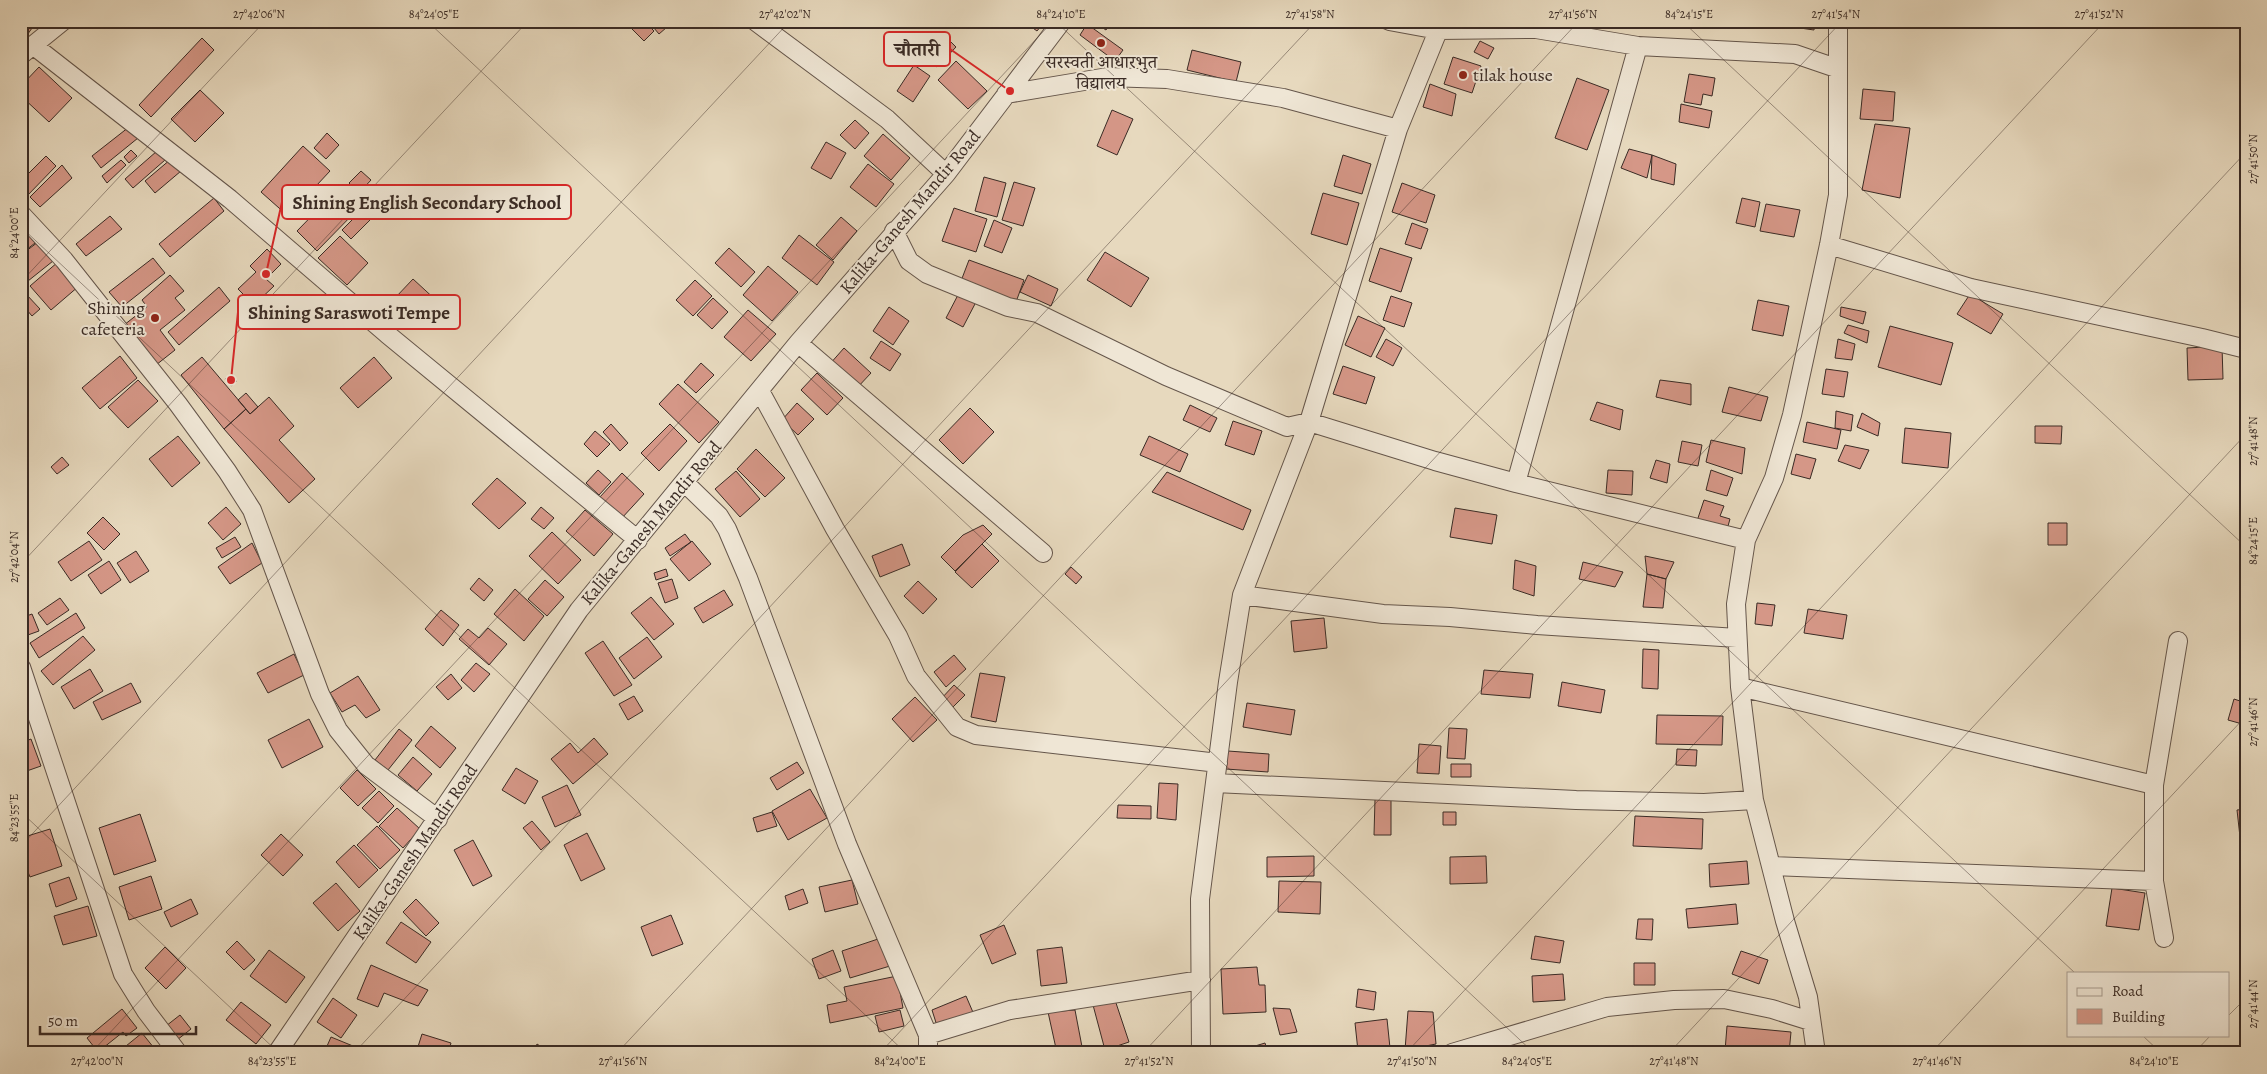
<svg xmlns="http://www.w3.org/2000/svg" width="2267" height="1074" font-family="Alegreya,'Noto Serif Devanagari',serif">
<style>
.building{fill:#d59787;stroke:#3a2b25}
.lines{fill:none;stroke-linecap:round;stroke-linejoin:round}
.minor-casing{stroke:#65564b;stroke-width:20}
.minor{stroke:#efe6d5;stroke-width:18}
.ticks{fill:none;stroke:#3a2b25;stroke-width:1;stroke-opacity:0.45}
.poi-dot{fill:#8f2418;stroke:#efe6d5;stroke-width:2}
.labels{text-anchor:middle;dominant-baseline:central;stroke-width:4;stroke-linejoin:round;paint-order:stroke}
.poi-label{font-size:18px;fill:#3a2b25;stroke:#efe6d5}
.street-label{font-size:18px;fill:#3a2b25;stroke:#efe6d5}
.leader{fill:none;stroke:#d62828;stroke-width:2}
.callout-dot{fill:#d62828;stroke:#efe6d5;stroke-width:2}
.callout{fill:#efe6d5;stroke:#d62828;stroke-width:2}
.callout-label{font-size:19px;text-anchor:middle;font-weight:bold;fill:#3a2b25}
.neatline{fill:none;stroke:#3a2b25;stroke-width:2}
.ticks-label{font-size:12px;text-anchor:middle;fill:#3a2b25}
</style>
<rect width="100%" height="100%" fill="#e7d9be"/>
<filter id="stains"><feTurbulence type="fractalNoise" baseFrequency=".004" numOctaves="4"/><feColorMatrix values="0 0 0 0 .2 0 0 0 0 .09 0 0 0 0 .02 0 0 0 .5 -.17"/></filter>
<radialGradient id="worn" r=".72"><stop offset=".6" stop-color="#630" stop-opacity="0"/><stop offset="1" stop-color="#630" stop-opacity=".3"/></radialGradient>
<path class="building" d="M21 21H37L25 38 21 35Z
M637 21H644L654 31 644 41 630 27Z
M648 21H674L659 34Z
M887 21H902L895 29Z
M957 21H972L968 28Z
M1028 21H1045L1037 31 1026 23Z
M1092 21H1112L1106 30Z
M1186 21H1203L1202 26Z
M1772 21H1815L1814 30 1772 24Z
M1087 24 1123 50 1115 61 1080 35Z
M944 35 956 47 937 67 925 57Z
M202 38 214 50 151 117 139 105Z
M1480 41 1494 48 1488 59 1474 52Z
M1192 50 1241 62 1236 82 1187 70Z
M1453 57 1481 66 1472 93 1444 84Z
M956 61 987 91 968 109 938 80Z
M914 65 930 76 913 102 897 91Z
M39 67 72 98 49 122 21 96V86Z
M1689 74 1715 78 1712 96 1703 94 1701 105 1684 102Z
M1577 78 1609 90 1587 150 1555 138Z
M1430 84 1456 94 1452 116 1423 107Z
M1863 89 1895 92 1893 121 1860 119Z
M200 90 224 113 195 142 171 119Z
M1681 104 1712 111 1709 128 1679 122Z
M1112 110 1133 119 1117 155 1097 146Z
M855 120 869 133 855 149 840 135Z
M1875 124 1910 128 1900 198 1862 190Z
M129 127 138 138 101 168 92 156Z
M327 133 339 145 326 159 314 148Z
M883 134 910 158 891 180 864 156Z
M826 142 846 153 831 179 811 168Z
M303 146 330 171 288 216 261 192Z
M1629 149 1652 155 1647 178 1621 168Z
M131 150 137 156 129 163 124 157Z
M157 151 165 160 133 188 125 179Z
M1343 155 1371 164 1362 194 1334 186Z
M1652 155 1676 164 1674 185 1651 179Z
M46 156 56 166 26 197 21 192V181Z
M171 159 181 171 155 193 145 181Z
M121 160 126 165 107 183 102 176Z
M868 164 894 184 876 207 850 187Z
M62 165 72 178 40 207 30 197Z
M361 171 371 180 359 193 349 183Z
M984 177 1006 183 997 217 975 211Z
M1014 182 1035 188 1023 226 1002 220Z
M1402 183 1435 195 1426 223 1392 212Z
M338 189 358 209 317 251 297 231Z
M1323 193 1359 203 1347 245 1311 234Z
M214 198 224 211 170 257 159 244Z
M1742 198 1760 202 1755 227 1736 223Z
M1766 204 1800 210 1794 237 1760 231Z
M954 208 987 219 976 252 942 241Z
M363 209 372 218 351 239 342 230Z
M110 216 122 229 86 256 76 244Z
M841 217 857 231 833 260 816 245Z
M994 220 1012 228 1002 253 984 246Z
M1412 223 1428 229 1421 249 1405 244Z
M25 230 35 243 21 254V234Z
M799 235 834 262 817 285 782 258Z
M340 236 368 263 347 285 318 258Z
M38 242 53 261 28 281 21 273V255Z
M729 248 755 272 741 287 715 263Z
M1380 248 1412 258 1401 292 1369 281Z
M267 249 281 264 266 279 274 286 254 305 238 289 256 272 250 266Z
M1105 252 1149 278 1131 307 1087 280Z
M153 258 165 273 122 307 109 292Z
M969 260 1024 280 1016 302 961 281Z
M58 262 79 286 51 310 30 286Z
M768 266 798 292 772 321 743 295Z
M170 275 184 291 175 298 185 310 160 330 175 350 156 365 124 325 147 307 142 300Z
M1028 275 1058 289 1051 306 1020 292Z
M413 279 438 302 420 322 395 298Z
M695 280 712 296 693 316 676 300Z
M219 287 230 301 179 345 168 332Z
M959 293 976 302 963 327 946 318Z
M26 294 40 309 32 316 21 303V298Z
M1970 294 2003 314 1991 334 1957 314Z
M1391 296 1412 303 1404 327 1383 320Z
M713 298 728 312 712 329 697 315Z
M1758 300 1789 306 1783 336 1752 330Z
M889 307 909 321 893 345 873 331Z
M1841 307 1866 312 1863 324 1840 316Z
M748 310 776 334 751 361 724 337Z
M1358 316 1385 328 1371 357 1345 345Z
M1848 325 1869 331 1867 343 1844 333Z
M1890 326 1953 343 1941 385 1878 367Z
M1386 339 1402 348 1393 366 1376 357Z
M1838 339 1855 344 1852 360 1835 358Z
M881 341 901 354 890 371 870 358Z
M2222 346 2223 379 2188 380 2187 348Z
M844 348 871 373 856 389 829 365Z
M120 356 137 378 100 409 82 388Z
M202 357 246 409 224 429 181 375Z
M374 357 392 378 358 408 340 388Z
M701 363 714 375 696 393 684 382Z
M1343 366 1375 377 1366 404 1333 394Z
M1826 369 1848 372 1844 397 1822 394Z
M817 373 843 398 827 415 801 390Z
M231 375 237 381 231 386 225 379Z
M138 380 158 401 128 428 108 407Z
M1660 380 1691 384V405L1656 397Z
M678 384 719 422 699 443 659 404Z
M1729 387 1768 397 1761 421 1722 412Z
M246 393 258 407 250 414 238 400Z
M269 397 294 426 279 440 315 479 289 503 224 429 246 409 250 414Z
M1597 402 1623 410 1620 430 1590 420Z
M797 403 814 419 798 435 782 420Z
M1190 405 1217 418 1210 432 1183 420Z
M970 408 994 432 963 464 939 440Z
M1836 411 1853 415 1851 431 1835 428Z
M1862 413 1880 423 1878 436 1857 427Z
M1233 421 1262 431 1254 455 1225 445Z
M1807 422 1841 430 1837 449 1803 442Z
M611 424 628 443 620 451 603 432Z
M670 424 687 441 659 471 641 453Z
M2035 426H2062L2061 444 2035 443Z
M1905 428 1951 433 1948 468 1902 463Z
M595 431 610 444 597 457 584 444Z
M178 436 200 463 172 487 149 459Z
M1149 436 1188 454 1180 472 1140 455Z
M1711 440 1745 448 1742 474 1706 462Z
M1682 441 1702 445 1698 466 1678 462Z
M1845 445 1869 450 1860 469 1838 461Z
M756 449 785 478 765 497 737 469Z
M1796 454 1816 459 1810 479 1791 474Z
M62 457 69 465 57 474 51 467Z
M1656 460 1670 464 1667 483 1650 478Z
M598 470 611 482 599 495 586 483Z
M1608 470 1633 471 1632 495 1606 493Z
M1711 470 1733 478 1727 496 1706 490Z
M736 471 760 499 740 517 715 489Z
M1167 472 1251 510 1243 530 1152 492Z
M622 473 644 494 621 519 599 498Z
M497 478 526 503 499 529 472 504Z
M1704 500 1724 506 1720 516 1730 519 1726 533 1696 524Z
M226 507 241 524 223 540 208 523Z
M541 507 554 518 544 529 531 519Z
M1455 508 1497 515 1492 544 1450 537Z
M585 510 613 534 594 556 566 531Z
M103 517 120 534 104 550 87 533Z
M2048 523H2067V545H2048Z
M983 525 992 534 955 571 941 557 963 535Z
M552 532 581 560 558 584 529 556Z
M685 534 691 542 670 556 665 548Z
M235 537 241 547 222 558 216 548Z
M89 541 102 560 71 581 58 562Z
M692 541 711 564 689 581 670 559Z
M252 543 262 563 230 584 218 567Z
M902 544 910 565 880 577 872 556Z
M982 544 999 561 972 588 955 572Z
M136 551 149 571 130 583 117 563Z
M1645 556 1674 562 1666 579 1647 574Z
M1515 560 1536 566 1534 596 1513 589Z
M109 561 121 580 101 594 88 575Z
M1583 562 1623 572 1615 587 1579 579Z
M1071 567 1082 577 1076 584 1065 574Z
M666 569 668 576 656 580 654 573Z
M1647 574 1666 579 1663 608 1643 607Z
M479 578 493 590 484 601 470 589Z
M672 579 678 598 665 603 658 583Z
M545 580 564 597 547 616 528 599Z
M918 581 937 599 923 614 904 596Z
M515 589 544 616 524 641 494 614Z
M724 590 733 605 703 623 694 608Z
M651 597 674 624 654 640 631 613Z
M60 598 69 610 47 625 38 613Z
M1757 603 1775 605 1772 626 1755 624Z
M1808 609 1847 615 1843 639 1804 633Z
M441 610 459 625 443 646 425 629Z
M76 613 85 628 39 658 30 643Z
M32 614 39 631 25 636 21 627V618Z
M1324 618 1327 648 1294 652 1291 621Z
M488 628 507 644 489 665 459 639 468 629 479 638Z
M83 636 95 650 53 685 41 671Z
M647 637 662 657 634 679 619 658Z
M603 641 632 685 614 696 585 653Z
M1643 649 1659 650 1658 689 1642 688Z
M294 654 304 675 268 693 257 673Z
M954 655 966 669 946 687 934 672Z
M476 663 490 674 474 692 461 680Z
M90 669 103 691 74 709 61 687Z
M1484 670 1533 674 1530 698 1481 694Z
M980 673 1005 677 996 722 971 717Z
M451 674 462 688 448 700 436 687Z
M358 676 380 710 366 718 355 705 342 712 330 693Z
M1562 682 1605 690 1601 713 1558 706Z
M131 683 141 702 102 720 93 702Z
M954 685 965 695 950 710 940 700Z
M634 696 643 711 628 720 619 704Z
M915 697 937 720 913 742 892 719Z
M2234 699 2246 703V725L2228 720Z
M1247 703 1295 710 1291 735 1243 727Z
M1657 715 1723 716 1722 745 1656 744Z
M309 719 323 747 282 768 268 740Z
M431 726 456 748 440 768 415 746Z
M1449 728 1467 729 1465 759 1447 758Z
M399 729 412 740 388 770 375 760Z
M594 738 608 754 573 784 551 759 570 743 578 753Z
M31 739 41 766 21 773V743Z
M1419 744 1441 746 1439 774 1417 773Z
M1677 749 1697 750 1696 766 1676 765Z
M1228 751 1269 754 1268 772 1226 769Z
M413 757 432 774 417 791 398 775Z
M797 762 804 773 777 790 770 778Z
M1451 764H1471V777H1451Z
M516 768 538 781 525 804 502 790Z
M357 770 376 789 358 806 340 788Z
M1159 783 1178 784 1176 820 1157 818Z
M567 785 581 815 555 827 542 797Z
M810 789 827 818 788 840 772 811Z
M379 791 394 806 378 823 362 808Z
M1375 799H1391V835H1374Z
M1118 805 1151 806V819L1117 818Z
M397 808 420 829 403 848 379 826Z
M2246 809V855H2242L2237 810Z
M772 812 777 826 757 832 753 818Z
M1443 812H1456V825H1443Z
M140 814 156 861 114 875 99 828Z
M1635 816 1703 819 1702 849 1633 846Z
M532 821 550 842 541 850 523 828Z
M377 826 400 850 380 869 357 845Z
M50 829 62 866 30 877 26 867 21 869V838Z
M587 833 605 869 581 881 564 845Z
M281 834 303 855 283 876 261 855Z
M473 840 492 876 473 886 454 850Z
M354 845 378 870 359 888 336 862Z
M1314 856V876L1267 877V857Z
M1486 856 1487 883 1450 884V857Z
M1747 861 1749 884 1710 887 1709 864Z
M151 876 162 909 129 920 119 887Z
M69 877 77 899 56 907 49 884Z
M852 880 858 904 825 912 819 887Z
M1279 881 1321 882 1320 914 1278 912Z
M336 883 360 911 338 931 313 903Z
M2112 888 2145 893 2139 930 2106 926Z
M803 889 808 903 789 910 785 896Z
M191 899 198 914 171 927 164 912Z
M416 899 439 923 426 936 403 912Z
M1736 904 1738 924 1688 928 1686 909Z
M88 906 97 936 63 945 54 916Z
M671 915 683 944 652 956 641 927Z
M1638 919H1653L1652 940 1636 939Z
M401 922 431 942 416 963 386 943Z
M1004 925 1016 954 992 964 980 935Z
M1535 936 1564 941 1560 963 1531 959Z
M881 938 890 966 850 978 842 951Z
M237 941 255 960 244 970 226 952Z
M165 947 186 968 166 989 145 968Z
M1062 947 1067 983 1041 986 1037 950Z
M269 950 305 977 286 1003 250 976Z
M833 950 841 971 819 979 812 959Z
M1741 951 1768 960 1759 984 1732 974Z
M1634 963H1655V985H1634Z
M371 965 428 990 418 1006 384 993 378 1007 357 999Z
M1257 967 1259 985H1265L1266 1012 1223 1014 1221 969Z
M1563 974 1565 1000 1533 1002 1532 976Z
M897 976 903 1008 830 1023 827 1005 847 1001 844 987Z
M1358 989 1376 992 1374 1010 1356 1007Z
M966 996 975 1017 938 1029 932 1010Z
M333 998 357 1015 341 1038 317 1022Z
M1115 1000 1129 1042 1105 1050 1093 1005Z
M241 1002 271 1025 256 1044 226 1020Z
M1273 1008 1290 1009 1297 1032 1280 1035Z
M122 1009 137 1028 126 1036 123 1032 98 1052 87 1038Z
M900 1010 904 1026 879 1032 875 1016Z
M1075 1010 1083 1052 1057 1053 1048 1012Z
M1408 1011 1433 1012 1436 1044 1405 1050Z
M180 1015 191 1029 177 1040 166 1026Z
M1387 1019 1390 1048 1358 1051 1355 1023Z
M1727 1026 1791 1032 1789 1053 1725 1051Z
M142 1033 158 1053H132L126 1046Z
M422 1034 451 1043 448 1053H416Z
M331 1037 370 1053H324Z
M1265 1043 1268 1053H1232Z
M537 1044 546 1050 545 1053H533Z
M79 1046 86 1053H72Z
M1553 1046 1555 1053H1528Z"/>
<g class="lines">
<defs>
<path id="minor" d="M755 21 887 119 946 174
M1389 21 1438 30 1536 29 1638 46 1795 54 1836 68
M34 46 230 199 387 334 638 540
M21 55 63 21
M1006 94 1108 77 1167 79 1283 98 1398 129
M21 214 64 260 178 404 227 471 252 510 320 694 338 730 366 765 438 819
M894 231 909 261 927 274 1008 307 1037 313 1166 376 1287 427 1309 422 1435 461 1516 483 1746 540
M1829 245 1971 288 2202 338 2246 349
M798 343 1043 553
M760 391 835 529 898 636 916 676 957 727 976 735 1218 763
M685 483 719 516 727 529 748 578 847 844 928 1035V1053
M1516 483 1638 46
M1242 595 1383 614 1450 617 1537 625 1737 638
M21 667 123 974 146 1011 178 1053
M1740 687 2154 785
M1215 783 1576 800 1704 803 1754 800
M1771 866 2154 881
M2164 938 2154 881V785L2178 641
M928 1035 1010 1010 1201 980
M277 1053 579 610 798 343 946 174 1062 21
M1201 1053 1200 899 1228 682 1242 595 1309 422 1398 129 1442 21
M1452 1053 1607 1007 1674 1000 1724 999 1772 1009 1810 1021
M1816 1053 1808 997 1785 921 1754 800 1740 687 1736 604 1746 540 1774 478 1792 415 1829 245 1838 195V21"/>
</defs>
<use href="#minor" class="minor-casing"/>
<use href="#minor" class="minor"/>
</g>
<path class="ticks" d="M427 21 1534 1053M1055 21 2075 973M1682 21 2246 547M21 227 906 1053M21 282 265 21M21 564 528 21M21 812 279 1053M21 846 790 21M2228 1016 2246 998M2142 1035 2161 1053M91 1053 1053 21M354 1053 1316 21M617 1053 1579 21M880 1053 1842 21M1143 1053 2105 21M1406 1053 2246 152M1669 1053 2246 434M1931 1053 2246 716M2194 1053 2211 1035"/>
<g class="poi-dot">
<circle cx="1101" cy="43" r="5"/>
<circle cx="1463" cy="75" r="5"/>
<circle cx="155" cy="318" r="5"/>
</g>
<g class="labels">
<g class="poi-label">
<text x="1101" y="62">सरस्वती आधारभुत<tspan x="1101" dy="21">विद्यालय</tspan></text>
<text x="1473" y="75" text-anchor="start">tilak house</text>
<text x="145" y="308" text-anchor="end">Shining<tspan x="145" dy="21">cafeteria</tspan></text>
</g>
<g class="street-label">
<text transform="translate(910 212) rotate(-50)">Kalika-Ganesh Mandir Road</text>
<text transform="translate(651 523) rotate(-50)">Kalika-Ganesh Mandir Road</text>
<text transform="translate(415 852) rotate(-56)">Kalika-Ganesh Mandir Road</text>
</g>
</g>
<path class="leader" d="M1010 91L950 49M266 274L282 202M231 380L238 312"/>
<g class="callout-dot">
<circle cx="1010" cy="91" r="5"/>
<circle cx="266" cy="274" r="5"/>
<circle cx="231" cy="380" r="5"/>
</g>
<g class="callout">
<rect x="884" y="32" width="66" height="34" rx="5"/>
<rect x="282" y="185" width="289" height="34" rx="5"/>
<rect x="238" y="295" width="222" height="34" rx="5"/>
</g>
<g class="callout-label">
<text x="917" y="56">चौतारी</text>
<text x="427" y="209">Shining English Secondary School</text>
<text x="349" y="319">Shining Saraswoti Tempe</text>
</g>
<rect width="2267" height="1074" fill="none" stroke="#e7d9be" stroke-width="55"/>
<rect x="2067" y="972" width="162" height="65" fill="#efe6d5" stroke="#a79b8f"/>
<rect x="2077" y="988" width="25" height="8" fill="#efe6d5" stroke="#a79b8f"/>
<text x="2112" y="996" font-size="15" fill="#3a2b25">Road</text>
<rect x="2077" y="1009" width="25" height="15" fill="#d59787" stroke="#a79b8f"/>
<text x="2112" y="1022" font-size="15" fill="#3a2b25">Building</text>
<path d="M40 1026v8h156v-8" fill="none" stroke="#3a2b25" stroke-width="2.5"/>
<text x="48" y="1026" font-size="15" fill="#3a2b25" stroke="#efe6d5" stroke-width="4" paint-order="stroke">50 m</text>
<rect x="28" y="28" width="2212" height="1018" class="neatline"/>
<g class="ticks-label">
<text x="259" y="18">27°42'06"N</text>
<text x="434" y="18">84°24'05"E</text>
<text x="785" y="18">27°42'02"N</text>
<text x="1061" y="18">84°24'10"E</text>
<text x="1310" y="18">27°41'58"N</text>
<text x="1573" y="18">27°41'56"N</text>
<text x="1689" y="18">84°24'15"E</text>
<text x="1836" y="18">27°41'54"N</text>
<text x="2099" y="18">27°41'52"N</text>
<text transform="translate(2253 159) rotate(-90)" y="4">27°41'50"N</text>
<text transform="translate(14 233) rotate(-90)" y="4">84°24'00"E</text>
<text transform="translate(2253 441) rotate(-90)" y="4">27°41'48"N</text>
<text transform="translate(2253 541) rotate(-90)" y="4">84°24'15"E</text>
<text transform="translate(14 557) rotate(-90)" y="4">27°42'04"N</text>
<text transform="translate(2253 722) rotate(-90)" y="4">27°41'46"N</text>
<text transform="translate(14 818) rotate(-90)" y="4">84°23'55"E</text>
<text transform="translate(2253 1004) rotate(-90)" y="4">27°41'44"N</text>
<text x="97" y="1065">27°42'00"N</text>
<text x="272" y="1065">84°23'55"E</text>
<text x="623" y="1065">27°41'56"N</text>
<text x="900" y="1065">84°24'00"E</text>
<text x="1149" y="1065">27°41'52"N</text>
<text x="1412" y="1065">27°41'50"N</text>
<text x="1527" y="1065">84°24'05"E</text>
<text x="1674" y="1065">27°41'48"N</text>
<text x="1937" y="1065">27°41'46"N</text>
<text x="2154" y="1065">84°24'10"E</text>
</g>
<rect width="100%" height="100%" filter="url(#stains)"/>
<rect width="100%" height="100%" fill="url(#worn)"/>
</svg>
